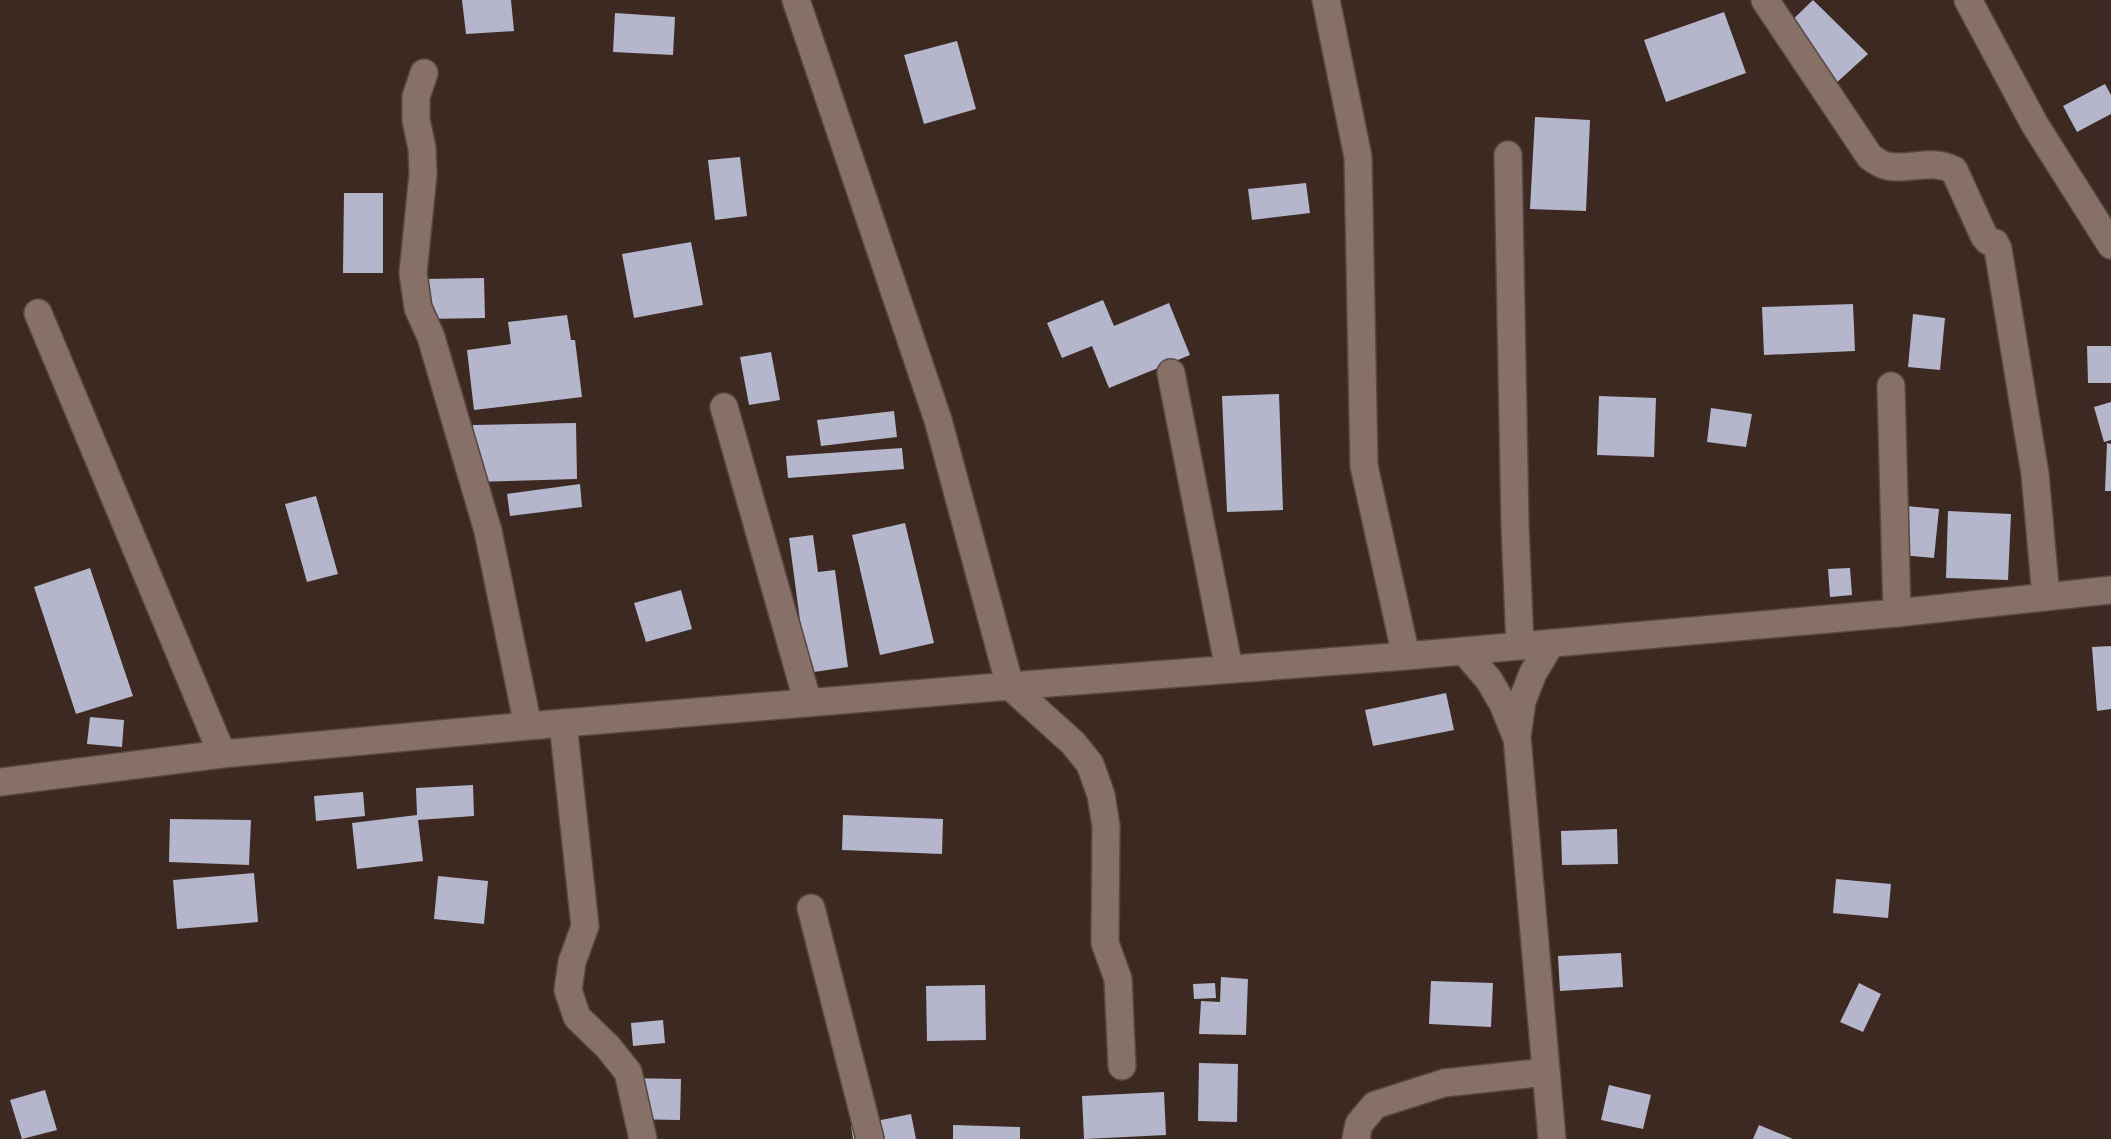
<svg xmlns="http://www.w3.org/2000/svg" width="2111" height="1139" font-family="'Public Sans',sans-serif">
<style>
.building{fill:#b5b6cb}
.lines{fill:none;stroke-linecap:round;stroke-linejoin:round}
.street-casing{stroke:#564740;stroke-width:30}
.street{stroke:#867067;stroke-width:27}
</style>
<rect width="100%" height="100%" fill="#3c2922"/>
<path class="building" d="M462 0H511L514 31 466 34Z
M1813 0 1868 54 1834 85 1782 30Z
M1724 12 1746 73 1666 102 1644 40Z
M615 13 675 17 673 55 613 52Z
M957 41 976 109 924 124 904 55Z
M2105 84 2111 95V114L2077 132 2063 106Z
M1535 117 1590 120 1586 211 1530 209Z
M740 157 747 216 715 220 708 160Z
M1306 183 1310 213 1252 220 1248 189Z
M344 193H383V273H343Z
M691 242 703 305 634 318 622 254Z
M484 278 485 318 426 319 425 279Z
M1103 300 1114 326 1169 303 1190 355 1109 388 1092 346 1062 358 1047 323Z
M1853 304 1855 351 1764 355 1762 307Z
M1913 314 1945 318 1940 370 1908 367Z
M567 315 571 340H575L582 397 474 410 467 350 511 344 508 322Z
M2087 346H2111V383H2088Z
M771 352 780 400 749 405 740 357Z
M1279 394 1283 510 1227 512 1222 396Z
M1599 396 1656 398 1654 457 1597 455Z
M2111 402V440L2104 442 2094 407Z
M1711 408 1752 414 1746 447 1707 442Z
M894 411 897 437 821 446 817 420Z
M576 423 577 479 474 482 473 425Z
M2107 443 2111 444V491H2105Z
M902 448 904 469 788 478 786 456Z
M580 484 582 507 510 516 507 494Z
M316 496 338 574 307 582 285 504Z
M1906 506 1939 509 1934 558 1901 555Z
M1948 511 2011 514 2008 580 1946 578Z
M905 523 934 643 880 655 852 535Z
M813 535 818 572 835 570 848 667 807 673 789 538Z
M90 568 133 696 76 714 34 587Z
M1850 568 1852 595 1830 597 1828 569Z
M681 590 692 629 646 642 634 603Z
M2111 646V709L2097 711 2092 647Z
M1446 693 1454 730 1373 746 1365 710Z
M90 717 124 720 122 747 87 744Z
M473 785 474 816 418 820 423 861 357 869 352 823 417 815 416 788Z
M363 792 365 816 316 821 314 796Z
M843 815 943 819 942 854 842 850Z
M170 819 251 820 249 865 169 862Z
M1617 829 1618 864 1562 865 1561 831Z
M254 873 258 922 177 929 173 880Z
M438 876 488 881 484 924 434 919Z
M1836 879 1891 884 1888 918 1833 913Z
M1621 953 1623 987 1560 991 1558 956Z
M1221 977 1248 979 1246 1035 1199 1034 1201 1001 1220 1002Z
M1431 981 1493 983 1491 1027 1429 1024Z
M1215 983 1216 998 1194 999 1193 984Z
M1859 983 1881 994 1863 1032 1840 1022Z
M985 985 986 1040 927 1041 926 986Z
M663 1020 665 1043 633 1046 631 1023Z
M1199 1063 1238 1064 1237 1122 1198 1121Z
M626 1078 681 1079 680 1120 625 1119Z
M1609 1085 1651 1095 1643 1129 1601 1120Z
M45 1090 57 1130 22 1139 10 1100Z
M1164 1092 1166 1135 1084 1139 1082 1096Z
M911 1114 916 1139H853L851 1126Z
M953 1125 1020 1127V1139H953Z
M1759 1125 1793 1139H1753Z"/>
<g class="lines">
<defs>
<path id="street" d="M796 0 938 420 1010 686 1073 743 1090 764 1101 795 1106 826 1105 943 1118 979 1122 1066
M1326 0 1358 157 1364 466 1406 656
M1765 0 1870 157C1875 160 1881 165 1887 166 1911 171 1929 158 1954 170L1984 236 1988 241 1995 243 1998 249 2035 474 2046 597
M1968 0 2035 125 2111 245
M424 73 416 97V120L422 148 423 174 413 273 418 308 431 337 488 531 528 726
M1508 155 1515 525 1520 646
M38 313 222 754
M1171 373 1229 669
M1891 386 1897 613
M724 407 808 703
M1551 643 1533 673 1522 701 1517 737 1552 1139
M1464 651 1489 680 1503 704 1516 736
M563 723 585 926 572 962 568 990 577 1017 608 1047 628 1072 643 1139
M0 782 222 754 528 726 1010 686 1406 656 1897 613 2111 590
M811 908 870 1139
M1356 1139 1359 1124 1375 1105 1444 1083 1546 1072"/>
</defs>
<use href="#street" class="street-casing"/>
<use href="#street" class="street"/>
</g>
</svg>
